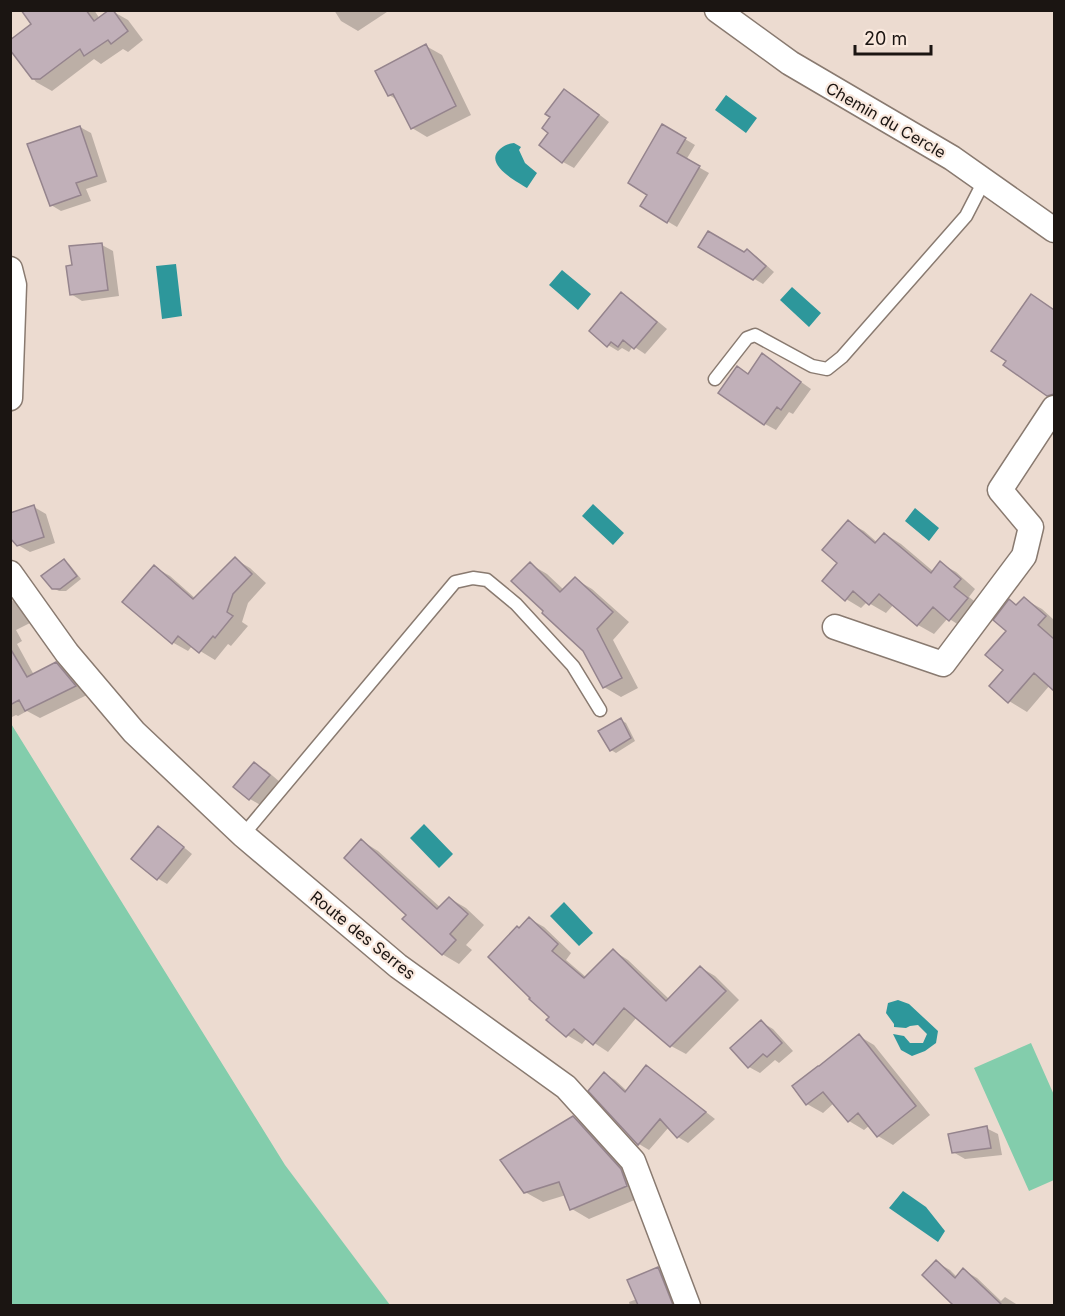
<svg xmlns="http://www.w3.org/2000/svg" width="1065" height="1316" font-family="Inter,sans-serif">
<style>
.green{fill:#83cdac}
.water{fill:#2d979b}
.shadow{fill:#0003}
.building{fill:#c1b0b9;stroke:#95848d;stroke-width:1.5}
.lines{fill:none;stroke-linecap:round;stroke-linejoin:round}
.lane-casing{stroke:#897a70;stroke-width:15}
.street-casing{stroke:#897a70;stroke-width:27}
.lane{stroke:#fff;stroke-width:12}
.street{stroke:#fff;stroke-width:24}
.labels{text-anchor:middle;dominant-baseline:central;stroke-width:4.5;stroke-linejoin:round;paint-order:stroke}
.street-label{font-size:16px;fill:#1b1512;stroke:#f9e8dd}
</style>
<rect width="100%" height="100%" fill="#ecdbd0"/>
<path class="green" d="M10 722 285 1165 390 1305H11Z
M1031 1043 1054 1095V1180L1029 1191 974 1068Z"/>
<path class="water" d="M726 95 757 118 746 133 715 110Z
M514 143 521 147 519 150 525 163 537 173 527 188C516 181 483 164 500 149 505 145 508 144 514 143Z
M176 264 182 316 162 319 156 266Z
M562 270 591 294 578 310 549 285Z
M792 287 821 313 809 327 780 300Z
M593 504 624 533 613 545 582 516Z
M915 508 939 528 929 541 905 521Z
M424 824 453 854 439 868 410 838Z
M564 902 593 933 579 946 550 916Z
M898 1000 909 1004 938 1031 936 1043 925 1051 912 1056 901 1050 893 1034 904 1036 910 1043H923L927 1034 918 1025 910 1026 906 1028 894 1027V1024L886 1013 888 1003Z
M903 1191 926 1207 945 1231 938 1242 889 1208Z"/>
<path class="shadow" d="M35 10H94L100 19 112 11 128 20 143 40 128 52 123 49 101 64 94 59 52 91 36 82 10 48 33 24Z
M334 10H390L358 31 341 21Z
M426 46 442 55 471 115 427 137 412 128 399 101 389 95Z
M564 90 575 96 609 122 574 168 563 162 541 145 550 132Z
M663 126 695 145 686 160 709 173 677 227 642 206 649 194Z
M80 127 91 133 107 182 86 189 91 201 61 211 51 205Z
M102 245 113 251 119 296 82 301 71 294Z
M700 247 744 254 747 251 756 256 774 272 763 284Z
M622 294 632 300 667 329 645 354 633 346 629 352 622 348 618 351 608 345Z
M1032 296 1054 310V399L1047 395Z
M773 362 811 389 793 414 789 412 776 430 765 424 749 375Z
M34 507 46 514 55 543 30 552 18 545Z
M848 522 864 531 878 543 885 534 901 544 934 572 940 563 956 572 975 589 969 597 983 608 965 629 948 618 934 634 918 625 894 604 886 613 867 602 861 608 846 599 839 563Z
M235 559 250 568 266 583 248 603 242 622 248 626 231 646 228 644 215 660 192 646 188 651 172 642 154 567 170 576 196 599Z
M64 561 69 564 81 579 66 591H59L53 588Z
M530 564 547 574 564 590 575 579 592 589 629 622 613 640 638 688 621 697 604 687 584 650Z
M10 599 23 607 34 621 16 630 22 641 17 644 34 675 56 664 70 672 89 694 40 718 27 711 18 716 16 715 10 718Z
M1024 599 1042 609 1054 620V687L1050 685 1027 712 1009 701 1005 670 1008 631 1018 606Z
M621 720 626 723 635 741 616 753 611 750Z
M254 764 266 770 281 783 262 806 250 799 235 787Z
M159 828 168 834 192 854 167 884 157 878Z
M362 841 378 851 441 908 449 898 466 908 484 925 466 945 472 950 459 964 442 954 408 914Z
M530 919 544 927 571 953 566 960 587 978 614 951 628 960 669 999 700 967 715 976 739 1000 686 1054 671 1046 637 1017 608 1052 587 1038 582 1044 567 1035 551 1017 520 929Z
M761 1022 773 1029 793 1051 779 1063 775 1060 760 1073 749 1067Z
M859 1036 874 1045 930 1115 893 1145 878 1136 870 1125 864 1130 849 1121 834 1103 823 1113 807 1104 794 1086Z
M646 1067 656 1073 715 1119 688 1143 678 1137 669 1127 649 1150 639 1144 590 1091 605 1074 615 1080 627 1091Z
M573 1118 591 1128 638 1180 644 1196 589 1219 572 1209 566 1195 543 1202 525 1192Z
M986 1128 998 1134 1002 1155 965 1159 953 1152Z
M936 1262 950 1270 957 1277 963 1270 977 1278 1001 1301 1005 1297 1019 1306H968L961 1299Z
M658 1269 669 1275 680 1306H630L629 1302 637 1299Z"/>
<path class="building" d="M21 10H86L94 21 109 10H113L128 31 111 44 108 40 84 56 80 49 40 79H32L10 50V40L31 24Z
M426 44 456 106 411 129 393 94 388 96 375 71Z
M564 89 599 115 562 163 539 145 548 133 542 128 550 117 545 114Z
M662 124 686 138 677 153 700 166 667 223 640 206 647 195 628 183Z
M80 126 97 176 76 183 81 195 50 206 27 144Z
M708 231 744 252 747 249 766 266 753 280 698 247Z
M102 243 108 290 70 295 66 266 72 265 69 246Z
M621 292 657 322 634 349 623 340 618 347 611 342 607 347 589 331Z
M1031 294 1054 310V394L1047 396 1003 365 1006 361 991 351Z
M762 353 801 382 781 410 777 407 764 425 718 393 737 366 748 374Z
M34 505 44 537 17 546 10 538V513Z
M848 520 875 543 884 533 931 573 940 561 961 579 954 587 968 598 949 621 933 607 917 626 879 594 869 605 853 591 845 601 822 581 837 563 822 550Z
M235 557 252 574 233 594 227 612 233 616 215 638 213 636 199 653 178 636 172 644 122 602 154 565 193 599Z
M64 559 77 576 60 589H52L41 576Z
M530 562 560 592 575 577 613 612 597 629 622 678 603 688 583 651 542 613 543 611 511 581Z
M1024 597 1046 616 1038 625 1054 639V691L1034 673 1008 703 989 686 1003 670 985 655 1006 631 993 620 1009 599 1016 605Z
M10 648 27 677 56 662 76 686 25 711 19 700 10 705Z
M621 718 631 738 610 751 598 731Z
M254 762 270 775 249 800 233 787Z
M158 826 184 847 157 880 131 859Z
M361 839 437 909 449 897 468 914 450 934 456 940 442 955 402 919 406 915 344 858Z
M529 917 558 944 552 951 584 978 613 949 666 1001 700 966 726 991 670 1047 624 1008 593 1045 574 1029 566 1037 546 1020 549 1017 529 999 530 998 488 957 517 926 519 928Z
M761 1020 782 1043 767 1057 763 1054 748 1068 730 1048Z
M859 1034 916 1106 877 1137 858 1113 848 1122 823 1092 806 1105 792 1086 818 1066H819Z
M646 1065 706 1112 677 1138 660 1119 638 1145 588 1091 604 1072 625 1092Z
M573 1116 621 1169 627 1186 570 1210 559 1182 524 1193 500 1160Z
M987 1126 991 1148 952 1153 948 1134Z
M936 1260 955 1278 963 1268 1002 1305H953L922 1275Z
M658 1267 673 1305H638L627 1280Z"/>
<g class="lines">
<defs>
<path id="lane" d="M715 379 747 338 755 335 812 366 827 369 842 357 966 216 984 181
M243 835 455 582 473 578 487 580 516 604 573 666 600 710"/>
<path id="street" d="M717 10 790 63 952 158 1054 230
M10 269 14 285 10 398
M10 573 67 653 134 732 243 835 398 966 566 1087 633 1161 688 1306
M835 627 943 664 1024 556 1031 527 1000 490 1054 408"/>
</defs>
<use href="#lane" class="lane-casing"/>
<use href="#street" class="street-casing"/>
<use href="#lane" class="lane"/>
<use href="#street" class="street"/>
</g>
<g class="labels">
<g class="street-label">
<text transform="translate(886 120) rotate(30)">Chemin du Cercle</text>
<text transform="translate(363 935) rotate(39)">Route des Serres</text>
</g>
</g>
<rect width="1065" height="1316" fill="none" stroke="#1b1512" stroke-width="24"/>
<path d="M855 45v9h76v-9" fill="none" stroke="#1b1512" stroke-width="3"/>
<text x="864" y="45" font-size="18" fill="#1b1512" stroke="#f9e8dd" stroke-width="4.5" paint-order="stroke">20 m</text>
</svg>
